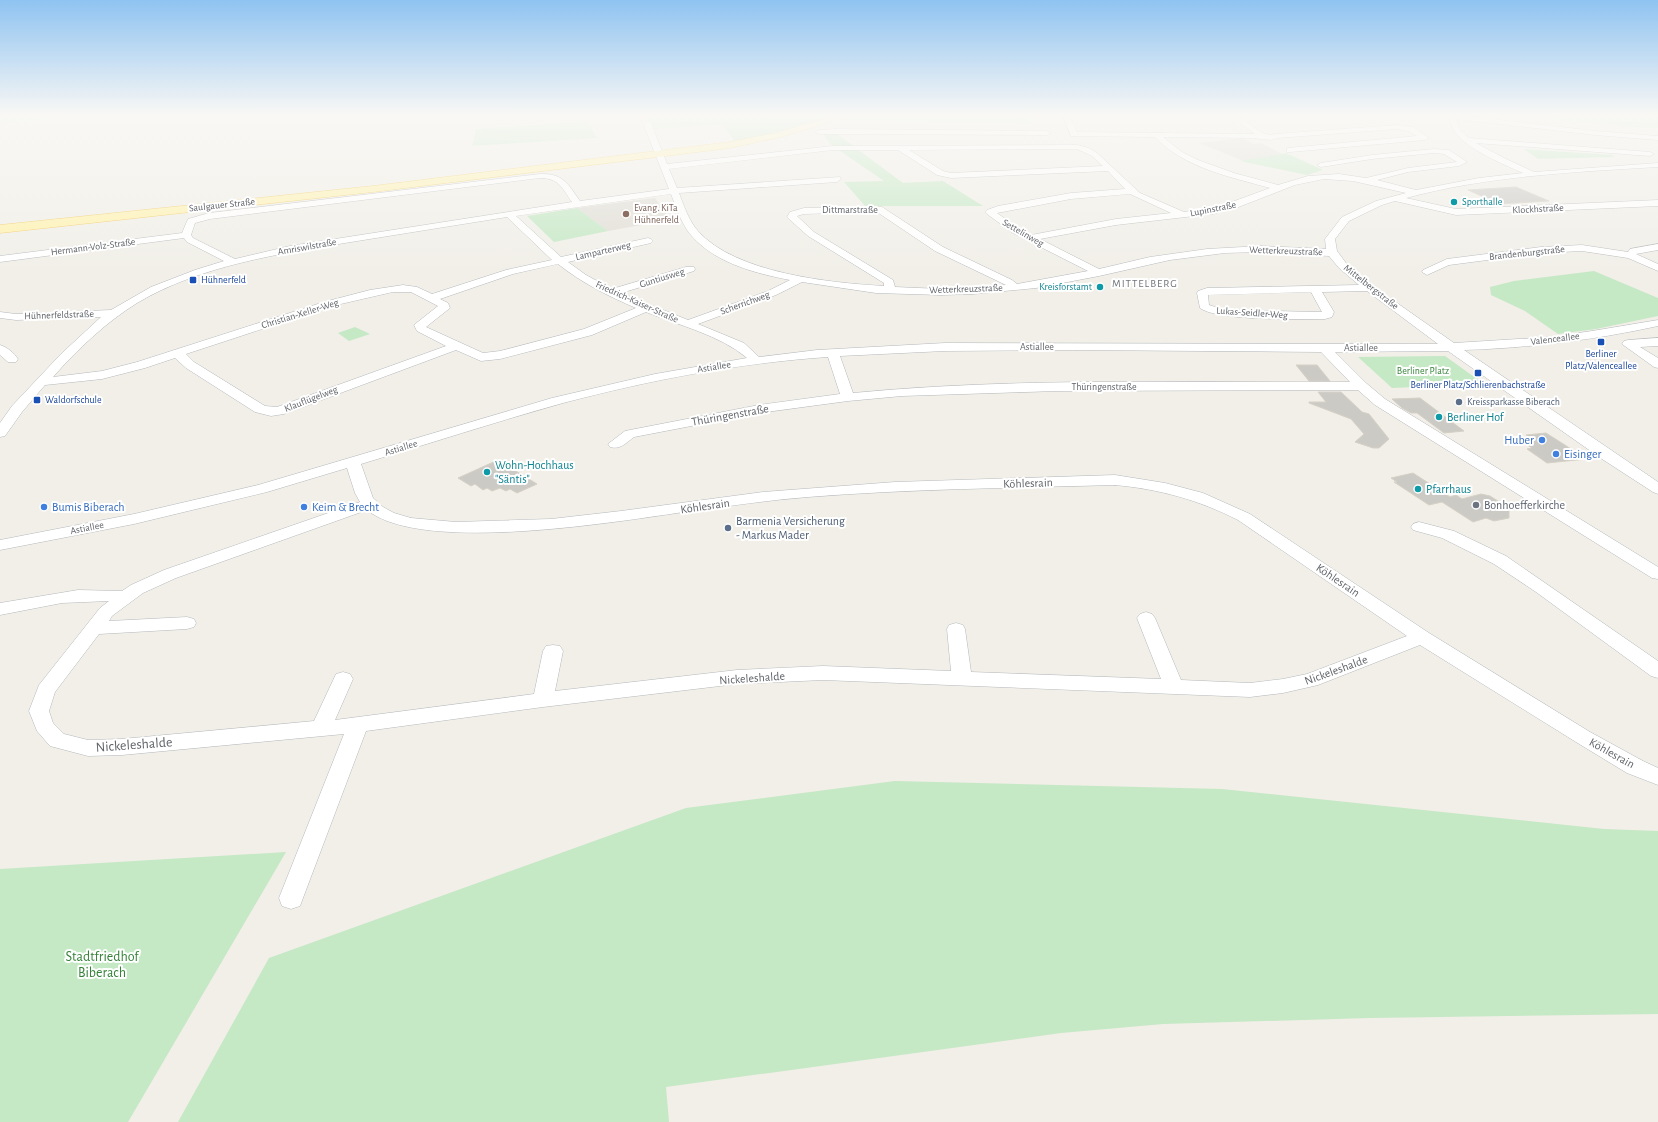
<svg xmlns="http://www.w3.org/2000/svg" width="1658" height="1122" font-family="'Alegreya Sans',sans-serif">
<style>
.education{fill:#e1ded6}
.green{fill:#c5e8c5}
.building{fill:#cccac5;stroke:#d6d1c6}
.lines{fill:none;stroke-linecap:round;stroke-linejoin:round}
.minor-casing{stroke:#b5b8bc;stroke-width:1}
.major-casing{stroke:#f2c960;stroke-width:1}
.minor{fill:#fff;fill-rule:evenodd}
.major{fill:#fff2af;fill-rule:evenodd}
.culture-dot{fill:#0f9aa8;stroke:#fff;stroke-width:1.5}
.education-dot{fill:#8d6e63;stroke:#fff;stroke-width:1.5}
.transit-dot{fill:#1a4fb4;stroke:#fff;stroke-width:1.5}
.service-dot{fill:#5c6f8a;stroke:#fff;stroke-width:1.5}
.shop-dot{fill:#3f7fe0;stroke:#fff;stroke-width:1.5}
.worship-dot{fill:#6b7280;stroke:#fff;stroke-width:1.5}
.labels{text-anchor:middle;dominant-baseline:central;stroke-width:4;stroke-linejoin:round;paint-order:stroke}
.far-culture-label{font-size:10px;fill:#0d838f;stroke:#fff;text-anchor:start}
.far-street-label{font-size:10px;fill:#5f6368;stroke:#fff}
.far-education-label{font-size:10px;fill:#785e54;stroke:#fff;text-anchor:start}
.far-transit-label{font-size:10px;fill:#164399;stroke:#fff;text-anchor:start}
.far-park-label{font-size:10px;fill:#348238;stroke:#fff}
.far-service-label{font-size:10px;fill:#4e5e75;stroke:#fff;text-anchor:start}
.far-neighbourhood-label{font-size:11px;letter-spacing:1px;fill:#70757a;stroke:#fff}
.street-label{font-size:12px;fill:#5f6368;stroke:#fff}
.culture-label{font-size:12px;fill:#0d838f;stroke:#fff;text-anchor:start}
.shop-label{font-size:12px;fill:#366cbe;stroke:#fff;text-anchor:start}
.worship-label{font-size:12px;fill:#5b616d;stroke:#fff;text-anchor:start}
.service-label{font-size:12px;fill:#4e5e75;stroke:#fff;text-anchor:start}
.near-street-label{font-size:14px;fill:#5f6368;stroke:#fff}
.near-park-label{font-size:14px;fill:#348238;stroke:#fff}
</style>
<rect width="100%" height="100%" fill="#f1efe8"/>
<path class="education" d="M1242 138 1254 144 1261 143 1282 154 1244 161 1199 143Z
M655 198 670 220 608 231 577 208Z"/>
<path class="green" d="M10 116H88L0 123V117Z
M647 116H835L825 119H815L819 120 757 138 735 142 723 125 651 129Z
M847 116H1029L1030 123 834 120Z
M1544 116H1658V128L1620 127 1618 125 1553 119Z
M588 121 597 138 472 146 476 129Z
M820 129 833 131 903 183 943 181 983 206H865L844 182 884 181 830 144Z
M1524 149 1612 155 1614 157 1538 159Z
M1286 153 1323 170 1307 175 1240 161Z
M577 208 608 231 554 242 527 216Z
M1594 271 1658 298V316L1596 329 1558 334 1525 311 1491 295 1490 287 1514 281Z
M355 327 370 334 349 341 338 333Z
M1445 356 1484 384 1392 388 1358 357Z
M895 781 1222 789 1604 829 1658 831V1014L1369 1018 1163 1024 1061 1033 666 1087 669 1122H178L269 958 686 808Z
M286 852 128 1122H0V869Z"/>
<path class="building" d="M1516 187 1549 201 1499 204 1468 190Z
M1296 365H1317L1330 381H1309Z
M1318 392H1341L1362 412 1369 414 1389 439 1379 448H1373L1355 442 1364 434 1351 419 1309 403V402H1326Z
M1420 398 1464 431 1444 433 1417 413H1411L1402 408 1392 399Z
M1546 433 1565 445 1586 459 1547 463 1527 449 1532 448 1521 441 1533 440 1526 435Z
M498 460 537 484 517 493 510 489 506 491 500 488 492 491 487 488 483 490 475 484 471 486 458 478Z
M1413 473 1450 497 1456 495 1462 499 1481 494 1490 496 1509 508V518L1494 521 1486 518 1473 522 1442 502 1429 505 1394 482H1397L1391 478Z"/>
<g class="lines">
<defs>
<path id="minor" d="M1063 116H1069L1077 132 1255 134 1231 116C1248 116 1259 139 1275 134L1397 125 1413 127 1429 138 1425 140 1290 152H1287V148L1417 136 1408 131 1397 129 1277 138 1271 140 1252 138 1163 137 1182 152 1198 160 1234 173 1278 185 1308 176 1339 174 1366 178 1408 168 1457 162 1444 154 1434 153 1372 159 1321 167 1317 165 1321 163 1372 155 1434 149 1449 150 1467 162 1459 166 1408 172 1377 180 1416 190 1479 178 1523 173C1503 164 1468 150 1455 132 1451 127 1450 120 1448 116H1465L1595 131 1658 136V140L1595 135 1456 119 1461 131 1469 138 1650 152 1654 154 1650 156 1476 143 1504 158 1534 172 1658 163V167C1574 172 1487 176 1406 198L1456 209 1658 200V206L1456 215 1395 201 1382 205 1349 221 1335 239 1337 251 1349 267 1387 296 1454 343 1551 337 1592 331 1658 320V326C1594 340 1529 348 1464 350L1658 482V494L1653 492 1602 459 1448 351 1335 352 1366 383 1385 399 1658 567V579L1652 578 1375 405 1358 390 1058 391 902 396 848 401 759 413 634 437C626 443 620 450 610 447L608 444 625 431 630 430 759 405 840 394 828 357C739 363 650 380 563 403 495 422 428 444 361 464L373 498 383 507 394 513 411 518 456 522 551 519 621 511 763 492 895 482 1115 475 1165 483 1203 493 1250 514 1429 633 1590 732 1643 761 1658 768V785L1627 773 1576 742 1420 645 1318 685 1283 693 1250 697 823 680 737 684 543 707 366 731 303 898 300 906 291 909 282 906 279 898 344 734 122 755 88 756 50 746 37 731 29 711 39 685 100 608 109 601 62 603 0 615V603L78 590 122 591 131 585 164 570 360 502 355 493 347 468 267 492 134 524 0 550V540L134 514 258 485 552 398 655 374 747 358C720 335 678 325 646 312L592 335 500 359 481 361 456 350 284 414 271 416 255 412 186 368 175 358 145 368 102 379 45 385 22 412 5 436 0 437V423L12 406 61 354 101 317 16 320 0 318V312L16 314 111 310 151 287 195 270 224 261 187 242 184 238 0 262V256L182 233 188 219 209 213 540 174C563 173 568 184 580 201L669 189 643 123 647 121 651 123 667 164 833 146 1077 145 1089 148 1097 153 1140 193 1184 212 1221 206 1270 188C1231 177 1184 168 1155 137L1071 136ZM1077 149 1092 156 1103 166 951 173 943 171 909 150ZM833 150H898L937 175 951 178 1108 171 1125 189 1071 193 998 206 987 210 985 212 987 214 1013 233 1088 271 1017 284 1012 280 943 247 882 207 804 208 790 212 787 217 789 219 808 236 884 283V286C830 283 735 273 698 231 689 221 684 206 679 193L837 182 841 179 840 177 677 188 669 169ZM540 178C559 178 562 188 572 202L290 246 235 259 193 238 191 235 195 223 210 219ZM1324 179 1353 181 1406 193 1376 201 1342 217 1325 239 1326 249 1261 246 1207 249 1150 257 1099 269 1040 239 1116 225 1212 214 1236 208 1295 185ZM671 194C676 207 680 219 687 230 710 262 754 273 790 280L768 291 688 320 621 293 694 271 695 269 694 267H686L612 289 586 275 568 262 651 243 653 241 651 239 648 238 561 257 516 216ZM1130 194 1171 213 1116 219 1031 235 1019 229 997 213 1071 199ZM877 212 935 251 1006 285 941 289 895 287 893 280 814 232 797 216 804 214ZM507 217 552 260 506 270 432 294 417 287 403 285 370 290 324 302 137 362 102 371 53 377C78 349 105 323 137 303 201 265 279 254 351 242 403 234 455 225 507 217ZM1261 252 1329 256 1339 268 1359 285 1207 288 1198 291 1197 293 1200 308C1217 321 1300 319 1325 319L1332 317 1334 312 1322 292 1367 291 1438 344 945 343 817 350 759 357 744 343 698 324 776 295 802 282 876 293 941 295 973 294 1036 288 1099 276 1170 260 1225 253ZM558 264C582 283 608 296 636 308L584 329 500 351 483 353 426 327 450 308 448 303 440 299 513 274ZM393 292H411L438 306 414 325 417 331 446 346 277 407 265 406 194 362 186 354 332 306ZM1311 292 1322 312 1225 310 1209 305 1208 295ZM1073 350 1321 352 1350 382C1185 383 1018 377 853 393L840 356 945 351ZM1115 485C1159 489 1199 500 1238 520L1407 636 1307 674 1283 679 1250 683 1181 680 1155 618 1152 614 1146 612 1140 614 1137 618 1161 679 971 672 965 629 963 625 956 623 949 625 947 629 951 671 823 666 737 670 555 691 563 651 560 646 553 645 546 646 543 651 534 694 358 717 335 720 353 679 350 674 343 672 336 674 314 721 122 739 88 740 64 734 53 723 49 711 55 692 99 634 187 629 194 627 196 623 194 619 187 617 109 621 112 616 143 593 176 578 367 510C423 555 620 521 691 511 730 506 769 500 808 497 910 489 1013 488 1115 485Z
M836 129 1047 131 1051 133 1047 135 819 134 815 132 819 130Z
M1658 244V250L1636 254 1658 264V271L1628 258 1582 251 1541 253 1449 265 1427 275 1422 272 1423 270 1447 259 1541 247 1582 245 1628 252 1630 249Z
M1658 338V346L1640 347 1658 358V368L1654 367 1622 344 1624 341 1628 340Z
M0 345C7 347 14 353 18 359L16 362H8L0 355Z
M1419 522 1454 531 1506 556 1658 661V678L1651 676 1536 592 1494 564 1442 538 1413 530 1411 527 1413 524Z"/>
<path id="major" d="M833 116H846L844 118 781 137 730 148 373 192 0 233V225L373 186 730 142 776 133Z"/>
</defs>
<use href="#minor" class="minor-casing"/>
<use href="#major" class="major-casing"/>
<use href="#minor" class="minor"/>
<use href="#major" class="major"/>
</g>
<linearGradient id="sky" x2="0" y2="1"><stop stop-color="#8fc3f1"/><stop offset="0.42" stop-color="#f9f8f5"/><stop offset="1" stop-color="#f9f8f5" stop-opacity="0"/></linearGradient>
<rect width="1658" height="273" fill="url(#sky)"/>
<g class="culture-dot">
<circle cx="1454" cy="202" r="4"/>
<circle cx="1100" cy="287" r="4"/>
<circle cx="1439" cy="417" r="4"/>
<circle cx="487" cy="472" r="4"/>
<circle cx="1418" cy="489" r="4"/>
</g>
<circle class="education-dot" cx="626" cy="214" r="4"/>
<g class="transit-dot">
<rect x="189" y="276" width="8" height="8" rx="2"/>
<rect x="1597" y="338" width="8" height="8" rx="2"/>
<rect x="1474" y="369" width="8" height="8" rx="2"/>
<rect x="33" y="396" width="8" height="8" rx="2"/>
</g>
<g class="service-dot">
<circle cx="1459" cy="402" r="4"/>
<circle cx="728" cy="528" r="4"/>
</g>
<g class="shop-dot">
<circle cx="1542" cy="440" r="4"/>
<circle cx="1556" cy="454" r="4"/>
<circle cx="44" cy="507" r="4"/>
<circle cx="304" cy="507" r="4"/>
</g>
<circle class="worship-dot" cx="1476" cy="505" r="4"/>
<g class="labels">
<g class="far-culture-label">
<text x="1462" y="202">Sporthalle</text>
<text x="1092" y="287" text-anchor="end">Kreisforstamt</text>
</g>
<g class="far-street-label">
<text transform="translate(222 205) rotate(-6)">Saulgauer Straße</text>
<text transform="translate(1213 209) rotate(-11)">Lupinstraße</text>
<text transform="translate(1538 209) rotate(-3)">Klockhstraße</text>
<text x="850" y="210">Dittmarstraße</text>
<text transform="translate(1023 233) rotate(30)">Settelinweg</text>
<text transform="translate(93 247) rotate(-7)">Hermann-Volz-Straße</text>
<text transform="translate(307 247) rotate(-10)">Amriswilstraße</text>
<text transform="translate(603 251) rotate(-13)">Lamparterweg</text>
<text transform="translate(1286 251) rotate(2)">Wetterkreuzstraße</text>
<text transform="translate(1527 253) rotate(-6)">Brandenburgstraße</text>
<text transform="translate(662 278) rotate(-17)">Guntiusweg</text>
<text transform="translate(1371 287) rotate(38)">Mittelbergstraße</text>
<text transform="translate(966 289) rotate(-2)">Wetterkreuzstraße</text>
<text transform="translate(637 302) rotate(24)">Friedrich-Kaiser-Straße</text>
<text transform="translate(745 303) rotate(-20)">Scherrichweg</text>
<text transform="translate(1252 313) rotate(4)">Lukas-Seidler-Weg</text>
<text transform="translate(300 314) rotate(-17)">Christian-Xeller-Weg</text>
<text transform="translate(59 315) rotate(-2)">Hühnerfeldstraße</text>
<text transform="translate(1555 339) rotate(-7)">Valenceallee</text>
<text x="1037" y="347">Astiallee</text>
<text x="1361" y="348">Astiallee</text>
<text transform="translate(714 367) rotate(-9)">Astiallee</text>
<text x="1104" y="387">Thüringenstraße</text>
<text transform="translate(311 399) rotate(-21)">Klauflügelweg</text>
<text transform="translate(401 448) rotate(-17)">Astiallee</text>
<text transform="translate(87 528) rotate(-11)">Astiallee</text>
</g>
<g class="far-education-label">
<text x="634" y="208">Evang. KiTa<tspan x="634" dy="12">Hühnerfeld</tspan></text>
</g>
<g class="far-transit-label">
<text x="201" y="280">Hühnerfeld</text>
<text x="1601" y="354" text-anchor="middle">Berliner<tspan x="1601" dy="12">Platz/Valenceallee</tspan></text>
<text x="1478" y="385" text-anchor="middle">Berliner Platz/Schlierenbachstraße</text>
<text x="45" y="400">Waldorfschule</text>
</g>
<g class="far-park-label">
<text x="1423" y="371">Berliner Platz</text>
</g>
<g class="far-service-label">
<text x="1467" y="402">Kreissparkasse Biberach</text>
</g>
<g class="far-neighbourhood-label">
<text x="1145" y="283">MITTELBERG</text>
</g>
<g class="street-label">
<text transform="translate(730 415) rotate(-10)">Thüringenstraße</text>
<text transform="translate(1028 483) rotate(-2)">Köhlesrain</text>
<text transform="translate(705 506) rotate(-8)">Köhlesrain</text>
<text transform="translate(1338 580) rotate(34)">Köhlesrain</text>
<text transform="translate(1336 670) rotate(-20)">Nickeleshalde</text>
<text transform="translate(752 678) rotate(-4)">Nickeleshalde</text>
<text transform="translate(1612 753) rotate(29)">Köhlesrain</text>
</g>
<g class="culture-label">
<text x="1447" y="417">Berliner Hof</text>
<text x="495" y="465">Wohn-Hochhaus<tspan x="495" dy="14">"Säntis"</tspan></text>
<text x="1426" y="489">Pfarrhaus</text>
</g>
<g class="shop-label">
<text x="1534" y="440" text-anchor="end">Huber</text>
<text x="1564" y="454">Eisinger</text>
<text x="52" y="507">Bumis Biberach</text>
<text x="312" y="507">Keim &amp; Brecht</text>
</g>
<g class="worship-label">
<text x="1484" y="505">Bonhoefferkirche</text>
</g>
<g class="service-label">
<text x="736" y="521">Barmenia Versicherung<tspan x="736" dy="14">- Markus Mader</tspan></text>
</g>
<g class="near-street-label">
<text transform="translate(134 745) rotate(-4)">Nickeleshalde</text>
</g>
<g class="near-park-label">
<text x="102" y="957">Stadtfriedhof<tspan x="102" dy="16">Biberach</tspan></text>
</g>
</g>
</svg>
